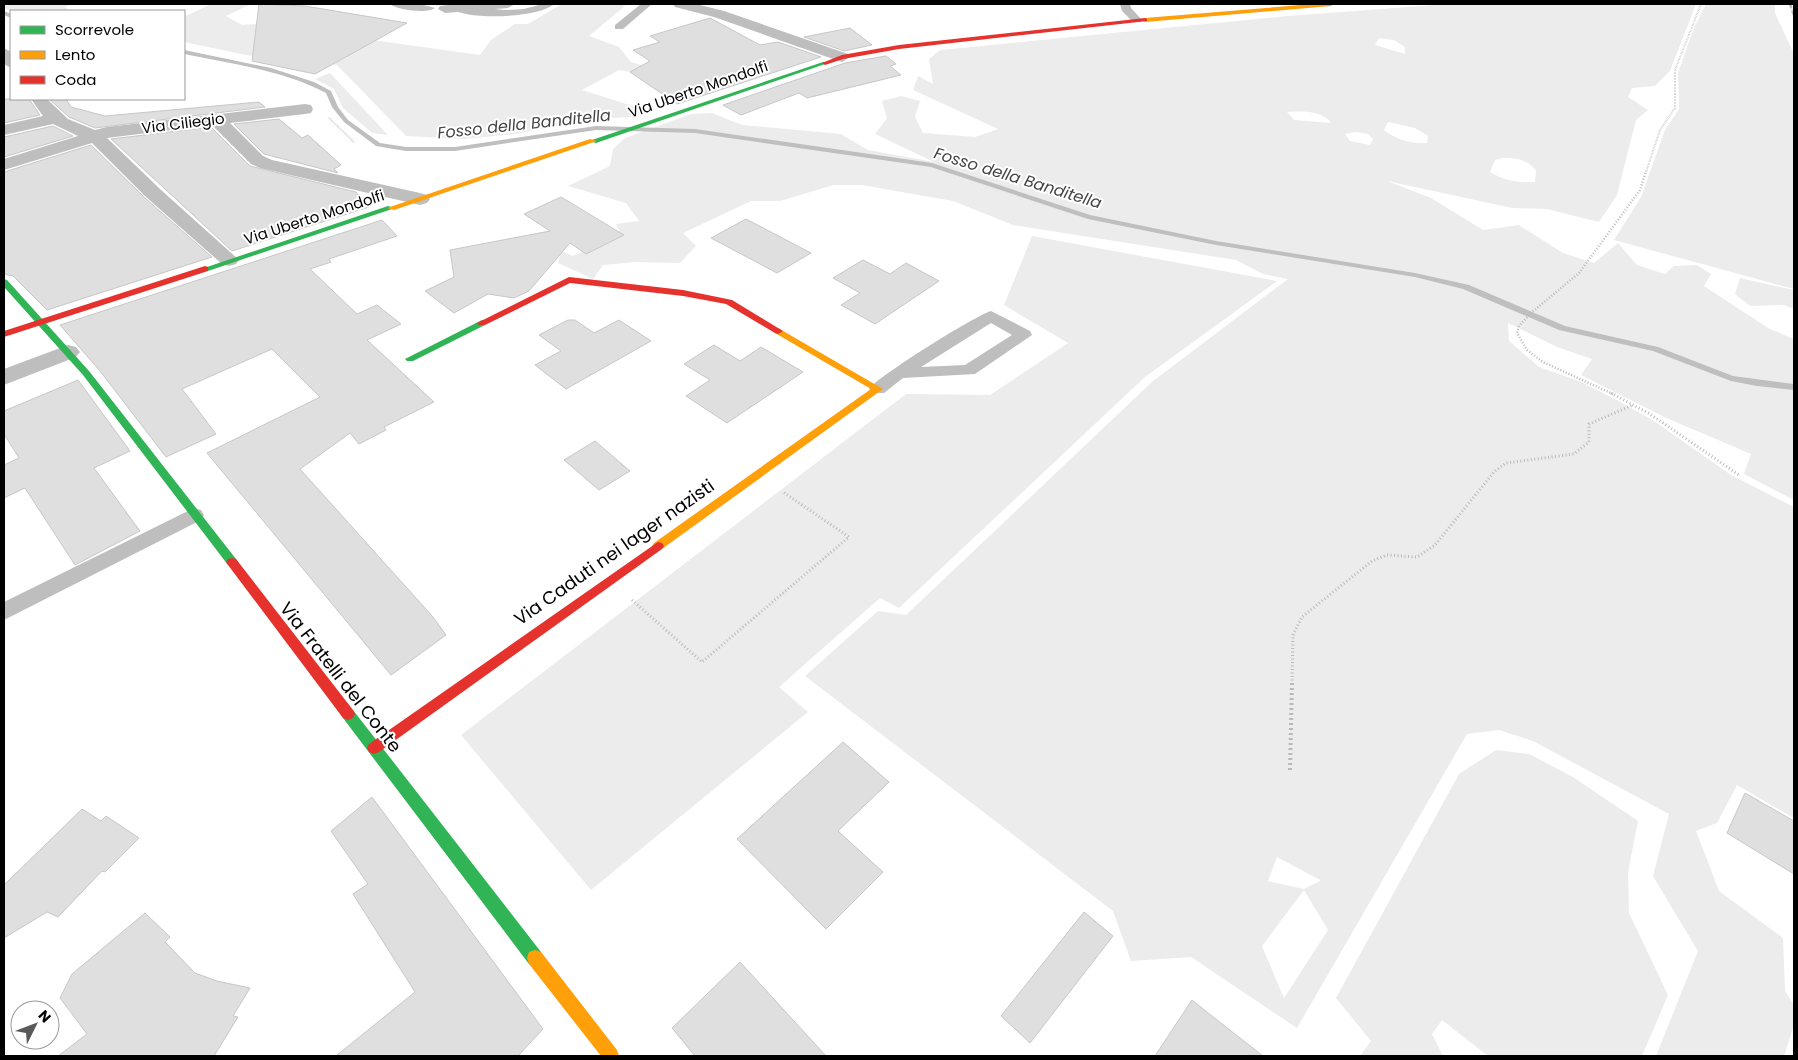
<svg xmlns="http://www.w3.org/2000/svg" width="1798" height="1060" font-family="Poppins,sans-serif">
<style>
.green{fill:#ececec;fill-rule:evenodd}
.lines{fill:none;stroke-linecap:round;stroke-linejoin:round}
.stream{fill:#bfbfbf;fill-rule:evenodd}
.building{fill:#dfdfdf;stroke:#c7c7c7}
.path-far3{stroke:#b9b9b9;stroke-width:2;stroke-dasharray:0.5 1;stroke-linecap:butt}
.path-far2{stroke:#b9b9b9;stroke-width:2.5;stroke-dasharray:1 2;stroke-linecap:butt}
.path-far1{stroke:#b9b9b9;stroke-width:3;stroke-dasharray:1 2.5;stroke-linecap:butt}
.path{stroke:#b9b9b9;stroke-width:4;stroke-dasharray:2 3;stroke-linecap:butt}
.lane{fill:#bebebe;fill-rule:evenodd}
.street{fill:#bebebe;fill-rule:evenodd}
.fast{fill:#30b455;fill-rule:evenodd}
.slow{fill:#ff9f0a;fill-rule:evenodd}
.jam{fill:#e5322d;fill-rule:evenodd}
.rail{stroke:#bebebe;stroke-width:2.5;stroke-dasharray:4.5 1 0.5 1;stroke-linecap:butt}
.labels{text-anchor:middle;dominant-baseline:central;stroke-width:4;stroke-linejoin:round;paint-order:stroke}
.far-street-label{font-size:15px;fill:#000;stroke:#fff}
.far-water-label{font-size:16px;font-style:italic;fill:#444;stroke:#fff}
.street-label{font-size:18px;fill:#000;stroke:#fff}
</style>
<rect width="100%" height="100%" fill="#fff"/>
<path class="green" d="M4 4H72L65 7 69 10 65 11H12L4 8Z
M211 4H251L226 16 242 25 257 24 480 55 491 40 515 24H528L562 4 626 5 589 36 619 47 631 62 667 73 657 77 619 70 582 90 649 111 632 117 592 119 515 134 464 139 406 136 337 65 264 51 251 56 184 42V17Z
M1448 4H1696L1670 71 1655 86 1632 88 1628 97 1648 110 1636 120 1617 195 1599 222 1547 209 1512 208 1387 181 1431 198 1483 230 1519 225 1563 253 1594 263 1618 243 1637 265 1665 274 1674 266 1697 265 1711 274 1704 286 1768 328 1794 339V500L1744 474 1751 454 1664 417 1581 375 1592 359 1557 347 1508 323 1509 341 1539 367 1582 382 1622 403 1654 421 1731 475 1794 507V818L1737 785 1717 823 1696 831 1719 891 1783 938 1785 991 1794 1005V1025L1784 1056H1656L1698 951 1653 876 1669 814 1533 741 1499 730 1467 734 1297 1028 1191 957 1131 961 1113 911 805 676 878 611 906 615 1153 381 1288 279 1263 274 1236 260 1013 225 953 201 862 185H834L780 201H751L683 233 696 246 680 263 636 262 603 265 593 279 558 263 561 251 573 256 621 235 616 224 639 221 626 203 568 186 610 166 613 149 625 138 691 114 712 113 742 125 841 134 868 150 934 162 875 134 887 118 882 101 901 96 920 101 915 117 923 133 975 137 998 129 913 90 918 76 933 84 929 59 940 50 1288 16ZM1379 38 1394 40 1405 47V54L1375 45ZM1287 112C1300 111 1323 110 1331 123L1294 120ZM1388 122 1415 128 1428 136 1427 143C1411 144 1397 140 1384 130ZM1356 132 1368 134 1373 139 1370 145 1350 141 1345 134ZM1503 158C1517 158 1526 159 1536 170L1535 182C1517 183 1506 181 1490 172L1495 160ZM1277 857 1320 880V881L1304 889 1268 881ZM1304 890 1328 930 1284 998 1262 946Z
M1706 4H1775V13L1794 54V289L1614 240 1641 197 1665 130 1679 109 1678 73 1694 28Z
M330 73 388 135 372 133 343 108 334 89 315 79Z
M1032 236 1277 281 1145 377 899 608 880 598 779 687 808 712 591 890 461 735 906 394 990 395 1068 343 1004 305Z
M1740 278 1794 290V309L1784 305 1750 306 1735 294Z
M1496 750 1529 754 1573 777 1638 821 1628 872 1629 913 1668 995 1642 1056H1488L1442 1020 1432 1034 1443 1056H1360L1371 1041 1336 998 1459 774Z"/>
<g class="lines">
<path class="stream" d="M4 11 11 14V18L4 15Z
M184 50 271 68 314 82 331 91 338 107 348 120 380 143 406 147H455L596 126 695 129 932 163 1090 215 1216 241 1415 273 1469 285 1565 326 1658 347 1733 376 1794 384V390L1757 386 1731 381 1653 351 1559 330 1463 289 1415 277 1216 245 1088 219 931 167 695 133 596 130 455 151H406L376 146 344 122 332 107 326 93C283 70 232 64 184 54Z"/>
</g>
<path class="building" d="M259 4 305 6 407 23 315 74 252 61Z
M710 18 760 45 778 42 821 57 677 104 630 72 650 61 633 50 660 42 650 36Z
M850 28 872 45 844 51 804 37Z
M886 56 896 64 890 66 901 75 807 98 799 93 741 115 723 105 845 63Z
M4 99H29L40 115 4 123Z
M49 99H66L71 107 105 116 259 102 265 107 95 128 69 117Z
M279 119 302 138 308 135 341 165 334 169 338 173 264 154 234 124Z
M53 126 73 136 4 157V137Z
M211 127 250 166 356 192 369 207 232 251 111 139Z
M91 145 145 198 212 257 47 310 13 276 4 274V172Z
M561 197 624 235 586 254 570 243 529 291 514 298 488 294 454 313 425 291 454 277 450 250 550 231 524 214Z
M746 219 811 253 777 273 711 238Z
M382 220 397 236 329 259 331 262 310 269 357 314 377 305 401 324 367 340 434 402 384 427 386 430 359 444 350 433 300 469 433 617 446 635 391 675 207 453 320 397 272 349 182 389 216 434 166 457 100 371 60 325Z
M863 260 890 274 906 263 939 281 875 324 841 305 860 293 833 278Z
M568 320H575L594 333 619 320 651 341 566 389 535 365 561 351 539 335Z
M714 345 740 361 761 347 803 372 727 423 686 396 710 380 684 364Z
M78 380 130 451 94 468 140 531 75 565 25 488 4 498V465L19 458 4 434V411Z
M595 441 630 471 599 490 564 460Z
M843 742 889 782 838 831 883 872 826 929 737 839Z
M1745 793 1794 821V874L1727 833Z
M372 797 543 1029 518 1056H336L415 992 353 894 368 884 331 831Z
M82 809 101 821 106 816 139 838 105 872 102 871 58 917 47 912 4 938V885Z
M1084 912 1113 936 1030 1043 1001 1016Z
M145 913 170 937 165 942 195 973 217 981 250 988 233 1016 238 1017 214 1056H58L87 1034 60 998 72 974Z
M740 962 826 1056H695L672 1028Z
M1192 1000 1212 1016 1263 1056H1155Z"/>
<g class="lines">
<path class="path-far3" d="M329 118 355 143
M1646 172 1660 130 1675 108V70L1701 4"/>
<path class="path-far2" d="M1613 394 1543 362 1527 350 1517 333 1519 326 1531 313 1579 273 1640 190 1646 171"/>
<path class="path-far1" d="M1611 393 1650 414 1739 475
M632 600 702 662 849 537 783 492
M1292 684 1293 635 1302 617 1372 561 1387 555 1417 557 1435 545 1494 472 1506 463 1574 454 1589 442V424L1633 405"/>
<path class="path" d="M1290 770 1292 683"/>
<path class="lane" d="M390 4H420L435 8C428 14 397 10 390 4Z
M541 4H554C540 18 465 21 451 8 457 2 494 10 505 10 518 10 529 9 541 4Z
M641 4H652L623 29H615V25Z
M1120 4H1130L1131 8 1142 20 1141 22H1133L1122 11Z
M991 311 1030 331 1032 335 975 374 903 378 884 393H872L869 389C877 377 976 315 991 311ZM991 323 1012 335 965 365 921 367Z
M194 508 201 510 204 515 201 520 4 620V602Z"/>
<path class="street" d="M515 4 508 8 445 13 438 9 440 6 457 4Z
M673 4H696L724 11 848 54 850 57 842 62 836 60 714 17 675 7Z
M4 48 11 52V68L4 64Z
M31 99H47L68 119 95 130 107 127 305 104 311 105 313 109 311 113 305 114 230 123 263 156 272 160 420 193 427 195 430 199 427 203 420 205 260 168 251 164 212 125 107 138 160 189 239 260 236 264 229 266 222 264 146 197 92 143 4 170V159L78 136 53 124 4 135V125L43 116Z
M68 345 76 347 80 352 76 357 4 385V369Z"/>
<path class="fast" d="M823 62 828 63 596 143 589 141Z
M388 206 395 208 208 271H202L201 269Z
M4 279 7 280 89 371 236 559 238 562 236 565H228L83 375 4 287Z
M482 320 485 321V325L413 361H407L405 359Z
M348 708 353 710 541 952 543 958 541 964 535 966 529 964 343 718 341 714 343 710Z"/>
<path class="slow" d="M1313 4H1334L1331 6 1145 22 1142 20 1145 18Z
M590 139 597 141 394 210 387 208Z
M778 328 883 389 662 549H654L652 546 654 543 871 389 775 333 773 331Z
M535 950 541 952 617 1050 619 1056H601L529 964 527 958 529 952Z"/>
<path class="jam" d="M1145 18 1147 19V21L899 49 843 59 825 65 822 63 842 55 899 45Z
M205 266 208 267V271L4 337V331Z
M569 277 683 290 732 300 783 331 778 334 775 333 726 304 683 296 570 283 485 325H479L477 323Z
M658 542 662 543 664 546 662 549 379 752 374 754 369 752 367 748 369 744Z
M232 558 236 559 353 710 355 714 353 718 348 720 343 718 228 565 226 562 228 559Z"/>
<path class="rail" d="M1790 4 1794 16"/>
</g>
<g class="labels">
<g class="far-street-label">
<text transform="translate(698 89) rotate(-19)">Via Uberto Mondolfi</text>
<text transform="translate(183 123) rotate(-7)">Via Ciliegio</text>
<text transform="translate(314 217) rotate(-18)">Via Uberto Mondolfi</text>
</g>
<g class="far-water-label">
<text transform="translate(524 124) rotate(-6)">Fosso della Banditella</text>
<text transform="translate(1018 178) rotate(17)">Fosso della Banditella</text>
</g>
<g class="street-label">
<text transform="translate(614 552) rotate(-35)">Via Caduti nei lager nazisti</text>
<text transform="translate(341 677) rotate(52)">Via Fratelli del Conte</text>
</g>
</g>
<rect width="1798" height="1060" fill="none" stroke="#000000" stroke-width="10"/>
<rect x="10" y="10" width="175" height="90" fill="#ffffff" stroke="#999999"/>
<rect x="20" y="26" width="25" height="8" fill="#30b455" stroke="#999999"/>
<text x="55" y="35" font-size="15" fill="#000000">Scorrevole</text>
<rect x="20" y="51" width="25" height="8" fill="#ff9f0a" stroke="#999999"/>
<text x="55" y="60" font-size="15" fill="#000000">Lento</text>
<rect x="20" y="76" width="25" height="8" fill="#e5322d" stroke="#999999"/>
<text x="55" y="85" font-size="15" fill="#000000">Coda</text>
<g transform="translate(35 1025) rotate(48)"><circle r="24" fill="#ffffff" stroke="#999999"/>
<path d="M0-4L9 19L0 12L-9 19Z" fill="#595959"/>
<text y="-8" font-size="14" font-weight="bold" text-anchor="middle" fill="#000000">N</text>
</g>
</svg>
